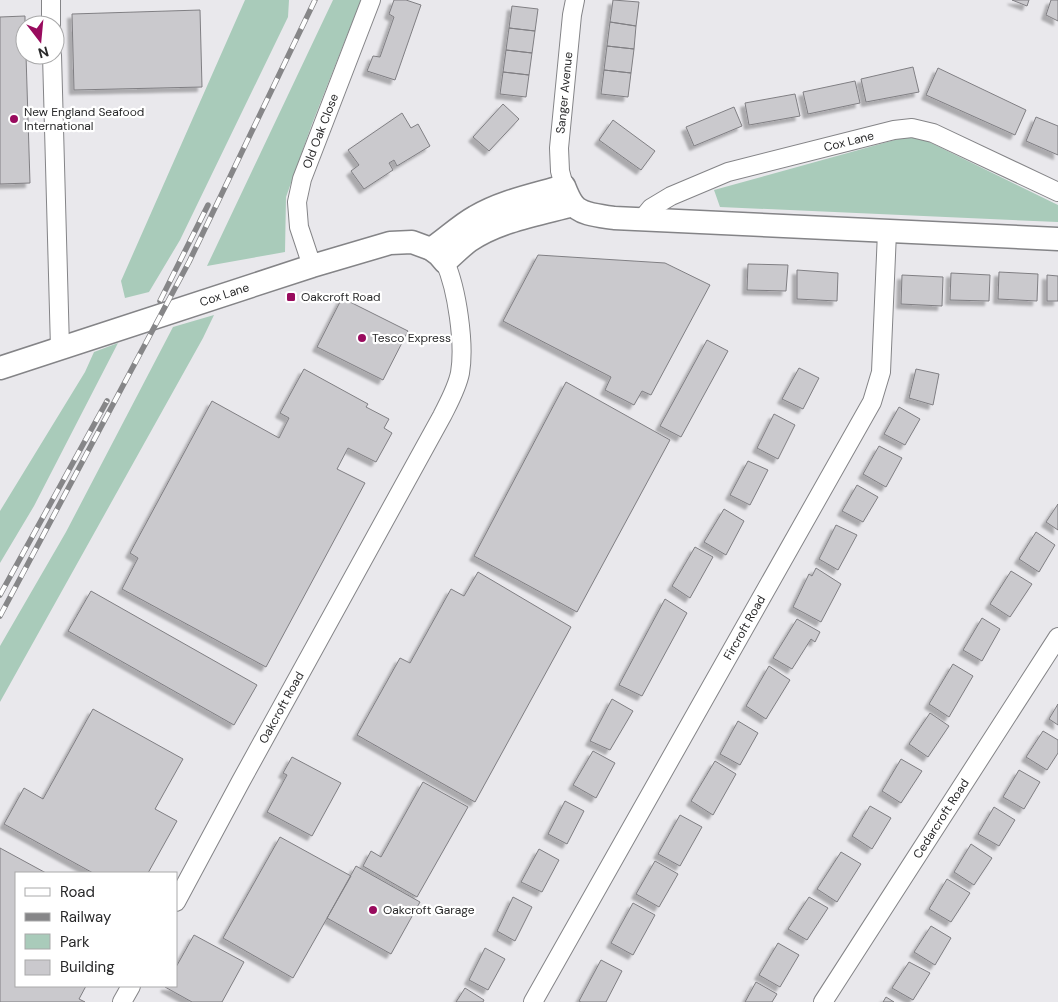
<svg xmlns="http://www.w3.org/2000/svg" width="1058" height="1002" font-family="'DM Sans',sans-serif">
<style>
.green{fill:#a9cbba}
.building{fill:#cac9cd;stroke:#807f83;filter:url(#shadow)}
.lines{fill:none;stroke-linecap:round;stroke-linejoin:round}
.minor-casing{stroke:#848487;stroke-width:20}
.tertiary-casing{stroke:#848487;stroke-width:25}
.minor{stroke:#fff;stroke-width:18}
.tertiary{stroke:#fff;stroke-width:22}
.rail-casing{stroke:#868688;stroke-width:5.5}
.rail{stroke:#fff;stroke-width:4;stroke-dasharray:11;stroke-linecap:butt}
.poi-dot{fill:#990b5e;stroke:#fff;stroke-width:2}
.labels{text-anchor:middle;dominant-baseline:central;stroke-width:4.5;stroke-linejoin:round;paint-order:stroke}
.street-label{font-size:12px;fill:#29292a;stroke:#fff}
.poi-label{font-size:12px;fill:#29292a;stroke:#fff;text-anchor:start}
</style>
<defs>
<filter id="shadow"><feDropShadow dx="-4.5" dy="4.5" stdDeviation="1" flood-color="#0004"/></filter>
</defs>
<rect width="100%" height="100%" fill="#e9e8ec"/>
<path class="green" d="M245 0H289L288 17 180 240 149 292 125 298 121 281Z
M333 0H361L312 124 286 197 285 252 207 266Z
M909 136 921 138 1058 205V222L720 207 714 190Z
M214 315 203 338 0 702V646L66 532 173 327Z
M118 343 34 506 0 563V511L85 372 94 352Z"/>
<path class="building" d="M394 0H406L421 5 395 80 367 71 373 56 380 57 394 17 389 14Z
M613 0 639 2 636 26 610 22Z
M1012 0H1029L1027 6Z
M1051 0H1058V21L1046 15Z
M512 6 538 9 535 31 509 28Z
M200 10 202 87 74 90 72 14Z
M25 16V55H26L30 183 0 184V17Z
M610 22 636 26 634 49 607 46Z
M509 28 535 31 532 53 506 50Z
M607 46 634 49 631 73 604 70Z
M506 50 532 53 529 75 503 72Z
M913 67 919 92 866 102 861 79Z
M938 68 1026 110 1015 135 926 95Z
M604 70 631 73 628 97 601 94Z
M503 72 529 75 526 97 500 94Z
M855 81 860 103 808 114 803 92Z
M795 94 800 116 749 125 745 103Z
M503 104 519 119 489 151 473 137Z
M734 107 742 126 694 146 686 127Z
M402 113 411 128 418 124 430 146 397 166 394 160 389 163 393 170 364 189 351 171 359 165 348 150Z
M1036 117 1058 126V155L1026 141Z
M613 120 655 151 641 170 599 140Z
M538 255 665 263 710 285 651 395 642 391 634 405 605 390 611 377 503 321Z
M748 264 788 265 786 291 747 290Z
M797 270 838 273 837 301 797 299Z
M999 272 1038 274 1037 301 998 299Z
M951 273 990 275 989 301 950 300Z
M902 275 943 277 942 306 901 304Z
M1047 275 1058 276V301H1047Z
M342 298 408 331 383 380 317 347Z
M707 340 728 351 681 437 660 426Z
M799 368 819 378 803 409 782 399Z
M304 369 368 404 366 407 389 419 384 428 392 433 376 462 348 448 337 469 365 483 266 667 122 589 138 558 130 553 212 401 279 438 289 418 280 413Z
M916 369 939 374 933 405 909 398Z
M566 382 670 440 577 612 474 556Z
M899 407 920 419 905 445 884 434Z
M774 414 795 425 778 459 757 448Z
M879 446 902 458 886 487 863 474Z
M748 461 768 470 750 505 730 495Z
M857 485 878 497 863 522 842 511Z
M1058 504V530L1046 522Z
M724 509 744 521 726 555 704 542Z
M836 525 857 535 838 570 819 559Z
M1036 532 1055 545 1039 572 1019 559Z
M695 547 713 557 690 598 672 586Z
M816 568 841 584 821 622 793 607 809 574 812 576Z
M1011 571 1032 584 1010 617 990 604Z
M478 572 571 627 475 802 357 735 400 658 410 663 451 589 464 596Z
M91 591 257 685 234 725 68 631Z
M665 599 687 613 642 696 619 685Z
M982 618 1000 629 982 661 963 650Z
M797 619 820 632 815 642 811 639 792 669 773 658Z
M953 664 973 676 949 717 929 704Z
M769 666 790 680 766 719 746 706Z
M612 699 633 711 610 750 590 741Z
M1058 704V725L1049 719Z
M93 709 183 759 155 809 177 821 148 873H93L4 824 24 788 43 799Z
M930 713 949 726 928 757 909 744Z
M738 721 758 733 740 765 720 754Z
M1043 731 1058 740V753L1047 770 1026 757Z
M593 751 615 763 596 798 573 785Z
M292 757 341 783 312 836 267 812 287 775 283 773Z
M901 759 922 771 901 803 882 791Z
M715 761 736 774 713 815 691 801Z
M1019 770 1040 782 1024 809 1003 797Z
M423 782 468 807 417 897 363 866 371 851 381 857Z
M565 801 584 811 567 844 548 834Z
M870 806 891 818 872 849 852 836Z
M994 807 1015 820 999 846 978 834Z
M680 815 702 827 680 866 658 854Z
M280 837 351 876 293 978 223 938Z
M971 844 992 858 974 885 954 872Z
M0 848 46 873H16V986H86L79 999 85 1002H0Z
M539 849 559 860 542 892 521 882Z
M841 852 861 864 837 902 817 889Z
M655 861 678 874 659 907 636 894Z
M356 866 420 902 391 954 327 918Z
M947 879 970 893 951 922 929 909Z
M513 897 532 907 515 941 497 931Z
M809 897 828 908 807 940 788 929Z
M633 903 655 915 633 955 611 943Z
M931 926 951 938 935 965 914 952Z
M194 935 244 962 222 1002H192L165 987 166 986H176V967Z
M778 943 799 955 780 987 759 975Z
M485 948 505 959 488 990 469 980Z
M601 960 622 971 606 1002H581L579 1001Z
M909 962 930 973 913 1000 892 988Z
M756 982 777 994 772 1002H745Z
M465 988 484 1000 483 1002H456Z
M886 997 894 1002H883Z"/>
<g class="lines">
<defs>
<g id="minor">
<path d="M51 0V25"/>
<path d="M52 55 60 348"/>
<path id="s1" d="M564 186 560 171 559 148 572 15 575 0"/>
<path id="s2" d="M642 219 651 208 671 196 728 172 894 130 912 128 933 133 1058 192"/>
<path id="s3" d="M312 266 299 227 297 202 302 179 371 0"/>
<path id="s4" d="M176 902 241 781 442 416C449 402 457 388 460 373 465 344 457 289 445 262"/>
<path d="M122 1002 131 986"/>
<path id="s5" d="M533 1002 872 402 881 372 887 232"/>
<path id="s6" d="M823 1002 1058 637"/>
</g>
<g id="tertiary">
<path d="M431 249C446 239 459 226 475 217 502 201 534 195 564 186 566 191 569 199 573 204 580 215 602 216 614 218L1058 239"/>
<path id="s7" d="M0 368 312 266 390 243 412 242 431 249 439 255 445 262C453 255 461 247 469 241 498 221 539 214 573 205"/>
</g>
</defs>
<use href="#minor" class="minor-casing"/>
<use href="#tertiary" class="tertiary-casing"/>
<use href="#minor" class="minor"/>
<use href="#tertiary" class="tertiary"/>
<defs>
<path id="rail" d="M160 301 208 205
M0 595 107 401
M0 616 189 262 315 0"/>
</defs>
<use href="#rail" class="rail-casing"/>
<use href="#rail" class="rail"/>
</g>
<g class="poi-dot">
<circle cx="14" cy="119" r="5"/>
<rect x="286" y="292" width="10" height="10" rx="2.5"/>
<circle cx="362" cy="338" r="5"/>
<circle cx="373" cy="910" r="5"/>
</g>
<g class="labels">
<g class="street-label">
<text stroke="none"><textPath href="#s1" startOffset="94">Sanger Avenue</textPath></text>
<text stroke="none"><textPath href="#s3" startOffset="141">Old Oak Close</textPath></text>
<text stroke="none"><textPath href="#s2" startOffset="224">Cox Lane</textPath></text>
<text stroke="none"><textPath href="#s7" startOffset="236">Cox Lane</textPath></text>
<text stroke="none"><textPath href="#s5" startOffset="430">Fircroft Road</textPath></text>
<text stroke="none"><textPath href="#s4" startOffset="221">Oakcroft Road</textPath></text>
<text stroke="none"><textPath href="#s6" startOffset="218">Cedarcroft Road</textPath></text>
</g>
<g class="poi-label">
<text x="24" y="112">New England Seafood<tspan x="24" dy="14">International</tspan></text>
<text x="301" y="297">Oakcroft Road</text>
<text x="372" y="338">Tesco Express</text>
<text x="383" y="910">Oakcroft Garage</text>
</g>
</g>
<rect x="15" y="872" width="162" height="115" fill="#ffffff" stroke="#a9a9aa"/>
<rect x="25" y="888" width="25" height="8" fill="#ffffff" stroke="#a9a9aa"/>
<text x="60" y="897" font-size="15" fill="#29292a">Road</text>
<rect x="25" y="913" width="25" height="8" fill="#868688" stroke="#a9a9aa"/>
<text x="60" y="922" font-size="15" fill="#29292a">Railway</text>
<rect x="25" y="934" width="25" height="15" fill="#a9cbba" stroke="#a9a9aa"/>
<text x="60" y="947" font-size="15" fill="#29292a">Park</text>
<rect x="25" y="960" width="25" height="15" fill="#cac9cd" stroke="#a9a9aa"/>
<text x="60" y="972" font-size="15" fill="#29292a">Building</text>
<g transform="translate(40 40) rotate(164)"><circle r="24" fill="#ffffff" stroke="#a9a9aa"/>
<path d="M0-4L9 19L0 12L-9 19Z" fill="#990b5e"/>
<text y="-8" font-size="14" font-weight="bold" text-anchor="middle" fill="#29292a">N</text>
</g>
</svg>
